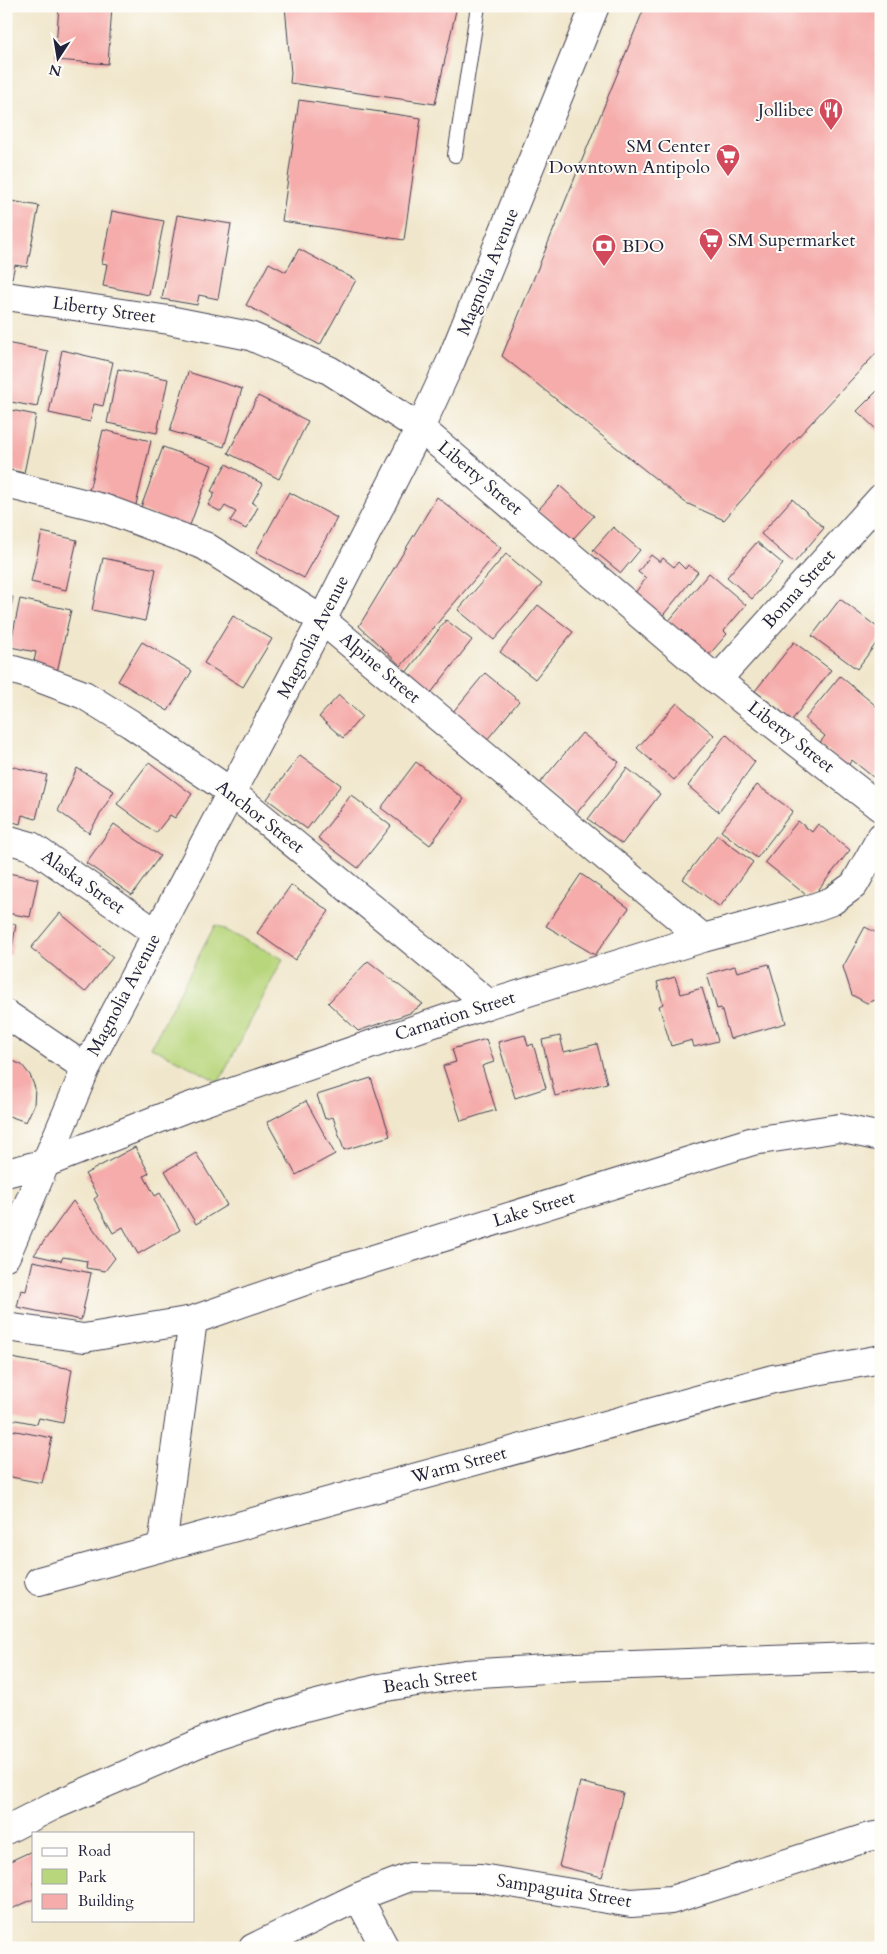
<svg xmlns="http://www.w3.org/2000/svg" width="887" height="1954" font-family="Cardo,serif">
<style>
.green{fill:#b8d67c;stroke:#6d7c5c}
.building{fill:#f5acaa}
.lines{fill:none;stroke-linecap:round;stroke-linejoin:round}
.lane-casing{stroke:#413f51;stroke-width:16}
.street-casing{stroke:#413f51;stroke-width:30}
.lane{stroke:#fff;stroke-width:14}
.street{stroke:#fff;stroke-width:28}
.labels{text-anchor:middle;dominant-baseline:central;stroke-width:4;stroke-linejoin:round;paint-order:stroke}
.poi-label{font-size:18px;fill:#22223b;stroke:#fdfcf7;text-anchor:end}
.street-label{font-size:18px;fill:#22223b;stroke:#fdfcf7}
</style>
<rect width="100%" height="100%" fill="#fdfcf7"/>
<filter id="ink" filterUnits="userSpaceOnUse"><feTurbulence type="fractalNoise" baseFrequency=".02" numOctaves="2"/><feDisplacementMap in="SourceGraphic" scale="10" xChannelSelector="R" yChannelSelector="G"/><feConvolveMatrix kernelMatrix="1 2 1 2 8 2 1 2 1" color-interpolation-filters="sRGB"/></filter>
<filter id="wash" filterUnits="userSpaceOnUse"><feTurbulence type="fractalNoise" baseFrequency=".0096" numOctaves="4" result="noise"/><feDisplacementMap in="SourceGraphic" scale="20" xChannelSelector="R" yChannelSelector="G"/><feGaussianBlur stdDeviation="1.12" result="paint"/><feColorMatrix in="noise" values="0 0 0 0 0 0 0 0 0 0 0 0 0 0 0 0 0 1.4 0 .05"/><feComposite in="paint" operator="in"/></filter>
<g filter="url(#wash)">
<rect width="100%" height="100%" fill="#f0e6cb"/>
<path class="green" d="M215 925 283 959 219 1082 151 1047Z"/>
<g id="blocks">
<path class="building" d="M59 6H112L108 64 55 60Z
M285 6H457L435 104 290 83 291 73Z
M645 6H881V348L783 453 724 520 686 503 502 356Z
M299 100 421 118 404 240 282 221Z
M6 200 39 206 27 267 15 265 12 278 6 277Z
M112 211 164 221 149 295 103 286 107 264 102 263Z
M177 215 231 224 218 299 199 295 197 305 162 299Z
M299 249 356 280 320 345 246 305 269 263 286 272Z
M6 343 48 351 37 407 6 401Z
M62 350 113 362 103 406 94 404 90 422 49 413Z
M118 369 168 379 157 433 107 423Z
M188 372 242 389 224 447 170 431Z
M881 387V434L857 411Z
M258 396 308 421 279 479 228 453Z
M6 409 36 415 24 473 6 469Z
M103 430 151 441 135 509 114 504 116 497 89 491Z
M163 447 212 465 189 528 140 510Z
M226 464 263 484 252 503 258 507 246 529 230 521 236 512 225 506 221 512 208 505 215 493 211 491Z
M560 486 594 516 572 540 538 510Z
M289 492 337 518 304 578 256 552Z
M437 497 501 548 401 666 359 626Z
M792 499 824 528 794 563 761 534Z
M613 527 640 550 621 573 593 550Z
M42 532 77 540 66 590 31 582Z
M757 542 783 564 752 599 727 577Z
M506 554 542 584 494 640 458 610Z
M651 555 660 562 663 558 674 567 678 562 685 569 688 565 698 572 660 619 632 597 646 578 638 572Z
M103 558 156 569 145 621 92 610Z
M709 573 746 605 724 631 727 634 708 656 668 622Z
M6 596 13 597 7 626 6 625Z
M20 599 71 610 57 672 33 666 36 652 10 647Z
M840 599 881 630V637L857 669 812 636Z
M538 605 573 632 535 679 500 652Z
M233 616 272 639 243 687 204 663Z
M446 620 472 640 431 693 405 674Z
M142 642 192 671 168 711 118 681Z
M794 642 831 670 792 720 755 691Z
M485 673 519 701 486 741 452 713Z
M840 676 881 710V768L873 777 852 760 847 767 819 744 825 736 805 719Z
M339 695 362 716 343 738 319 717Z
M677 703 714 735 674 780 637 748Z
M582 733 619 762 576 814 539 784Z
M726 734 755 762 719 812 688 786Z
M300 755 341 785 307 829 267 799Z
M149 762 192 794 175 818 170 815 156 833 117 804Z
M416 762 464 799 430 845 381 808Z
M6 765 47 775 36 819 22 815 20 824 6 820Z
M77 768 114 791 89 833 58 811Z
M627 768 660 794 622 844 588 819Z
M757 785 793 811 757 858 721 831Z
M351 795 391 826 358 868 318 838Z
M798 821 812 832 818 824 850 850 811 899 765 862Z
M114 824 160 856 132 895 86 863Z
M717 835 753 862 720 907 683 879Z
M8 873 38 879 30 917 6 913V881Z
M581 874 629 908 595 955 546 926Z
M291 885 329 911 295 960 257 933Z
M60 913 113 957 85 992 31 948Z
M6 923 16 924 11 955H6Z
M865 927 881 935V998L867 1003 852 995 843 967Z
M368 961 423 1004 410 1013 358 1031 328 1003Z
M769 964 786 1023 730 1039 721 1008 717 1009 707 974 735 966 737 972Z
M675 977 681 994 702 988 718 1041 694 1047 692 1040 671 1046 659 1006 663 1004 657 982Z
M525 1035 528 1046 533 1044 546 1088 515 1098 498 1042Z
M560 1036 564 1052 597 1044 607 1083 555 1096 542 1040Z
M486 1039 494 1062 482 1066 496 1110 461 1121 443 1066 456 1062 452 1049Z
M6 1058 22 1065 30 1075 35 1088 34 1105 26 1122 6 1115Z
M371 1078 390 1136 344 1150 333 1117 325 1119 317 1095Z
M306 1101 335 1154 296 1175 267 1122Z
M135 1147 149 1173 144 1176 155 1196 160 1193 180 1230 138 1254 123 1227 113 1233 94 1199 98 1196 85 1174Z
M196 1153 227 1205 196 1224 165 1171Z
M73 1201 115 1258 105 1271 86 1268 87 1261 63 1257 61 1261 34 1255Z
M33 1261 91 1273 81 1320 17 1307 21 1290 26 1291Z
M6 1357 72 1369 63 1423 39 1418 37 1424 6 1418Z
M6 1429 52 1438 42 1483 6 1476Z
M580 1782 623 1793 602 1877 559 1866Z
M34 1850V1899L9 1910 6 1900V1863Z"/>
</g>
</g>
<g filter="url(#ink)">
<use href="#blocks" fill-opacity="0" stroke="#413f51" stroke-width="1"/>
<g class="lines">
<defs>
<path id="lane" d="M455 155 478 6"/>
<path id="street" d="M6 296 169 320 250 336 329 370 420 428 717 680 881 808
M6 484 103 508 205 546 322 620 703 938
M6 668 31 675 84 695 131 724 231 792 489 1004
M717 680 881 498
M6 839 31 846 156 933
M6 1014 86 1068
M6 1173 46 1163 186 1108 489 1004 703 938 807 910 832 901 854 885 881 837
M6 1256 86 1068 322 620 420 428 451 361 595 6
M6 1327 84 1338 193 1320 322 1275 753 1141 839 1128 881 1137
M162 1546 193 1320
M39 1581 773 1379 881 1359
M6 1830 53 1806 215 1736 305 1707 380 1688 465 1674 577 1667 881 1656
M358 1897 385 1948
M253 1948 358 1897 410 1877 481 1878 631 1903 671 1900 869 1837 881 1835"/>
</defs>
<use href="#lane" class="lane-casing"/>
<use href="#street" class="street-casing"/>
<use href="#lane" class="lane"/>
<use href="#street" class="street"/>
</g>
</g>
<defs>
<symbol id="restaurant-pin" viewBox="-11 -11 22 30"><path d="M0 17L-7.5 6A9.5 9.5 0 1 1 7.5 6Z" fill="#d1495b" stroke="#fdfcf7"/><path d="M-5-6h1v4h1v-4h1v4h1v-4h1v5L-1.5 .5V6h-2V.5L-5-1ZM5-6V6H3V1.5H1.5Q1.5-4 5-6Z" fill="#fff"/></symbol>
<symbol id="supermarket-pin" viewBox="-11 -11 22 30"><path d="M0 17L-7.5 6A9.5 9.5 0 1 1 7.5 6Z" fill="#d1495b" stroke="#fdfcf7"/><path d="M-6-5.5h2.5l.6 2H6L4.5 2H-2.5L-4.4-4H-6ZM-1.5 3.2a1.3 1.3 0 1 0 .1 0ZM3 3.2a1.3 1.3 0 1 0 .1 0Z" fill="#fff"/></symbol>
<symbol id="bank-pin" viewBox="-11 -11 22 30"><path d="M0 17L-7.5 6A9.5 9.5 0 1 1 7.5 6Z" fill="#d1495b" stroke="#fdfcf7"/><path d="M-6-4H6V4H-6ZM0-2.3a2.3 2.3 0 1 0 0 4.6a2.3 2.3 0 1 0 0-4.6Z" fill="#fff"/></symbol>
</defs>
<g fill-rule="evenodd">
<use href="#restaurant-pin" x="817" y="96" width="28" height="38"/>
<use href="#supermarket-pin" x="714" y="142" width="28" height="38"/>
<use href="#supermarket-pin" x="697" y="226" width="28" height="38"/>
<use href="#bank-pin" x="590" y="232" width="28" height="38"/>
</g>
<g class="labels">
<g class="poi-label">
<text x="814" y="110">Jollibee</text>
<text x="710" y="146">SM Center<tspan x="710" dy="21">Downtown Antipolo</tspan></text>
<text x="728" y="240" text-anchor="start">SM Supermarket</text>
<text x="622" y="246" text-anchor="start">BDO</text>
</g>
<g class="street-label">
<text transform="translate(488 272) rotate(-68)">Magnolia Avenue</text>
<text transform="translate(104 310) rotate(8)">Liberty Street</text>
<text transform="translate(480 478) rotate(40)">Liberty Street</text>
<text transform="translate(799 589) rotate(-48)">Bonna Street</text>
<text transform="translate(313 637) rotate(-63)">Magnolia Avenue</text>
<text transform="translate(380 668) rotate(40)">Alpine Street</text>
<text transform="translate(791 737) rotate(38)">Liberty Street</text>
<text transform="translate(260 817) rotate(38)">Anchor Street</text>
<text transform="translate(83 882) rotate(35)">Alaska Street</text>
<text transform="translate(124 995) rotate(-62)">Magnolia Avenue</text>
<text transform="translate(455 1016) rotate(-18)">Carnation Street</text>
<text transform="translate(534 1209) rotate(-17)">Lake Street</text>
<text transform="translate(459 1465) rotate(-15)">Warm Street</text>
<text transform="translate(430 1681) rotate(-8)">Beach Street</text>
<text transform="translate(564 1891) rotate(9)">Sampaguita Street</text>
</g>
</g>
<rect width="887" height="1954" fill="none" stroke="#fdfcf7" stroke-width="25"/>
<rect x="32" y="1832" width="162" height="90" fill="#fdfcf7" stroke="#a5a5ac"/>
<rect x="42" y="1848" width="25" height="8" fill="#ffffff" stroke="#a5a5ac"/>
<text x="78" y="1856" font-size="15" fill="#22223b">Road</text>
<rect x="42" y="1869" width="25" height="15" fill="#b8d67c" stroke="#a5a5ac"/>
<text x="78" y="1882" font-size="15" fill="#22223b">Park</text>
<rect x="42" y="1894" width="25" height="15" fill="#f5acaa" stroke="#a5a5ac"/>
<text x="78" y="1906" font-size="15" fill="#22223b">Building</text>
<g transform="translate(58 58) rotate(192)" stroke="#fdfcf7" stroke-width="4" paint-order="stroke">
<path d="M0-4L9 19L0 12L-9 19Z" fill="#22223b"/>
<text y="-8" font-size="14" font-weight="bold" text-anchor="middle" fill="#22223b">N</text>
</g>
</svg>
